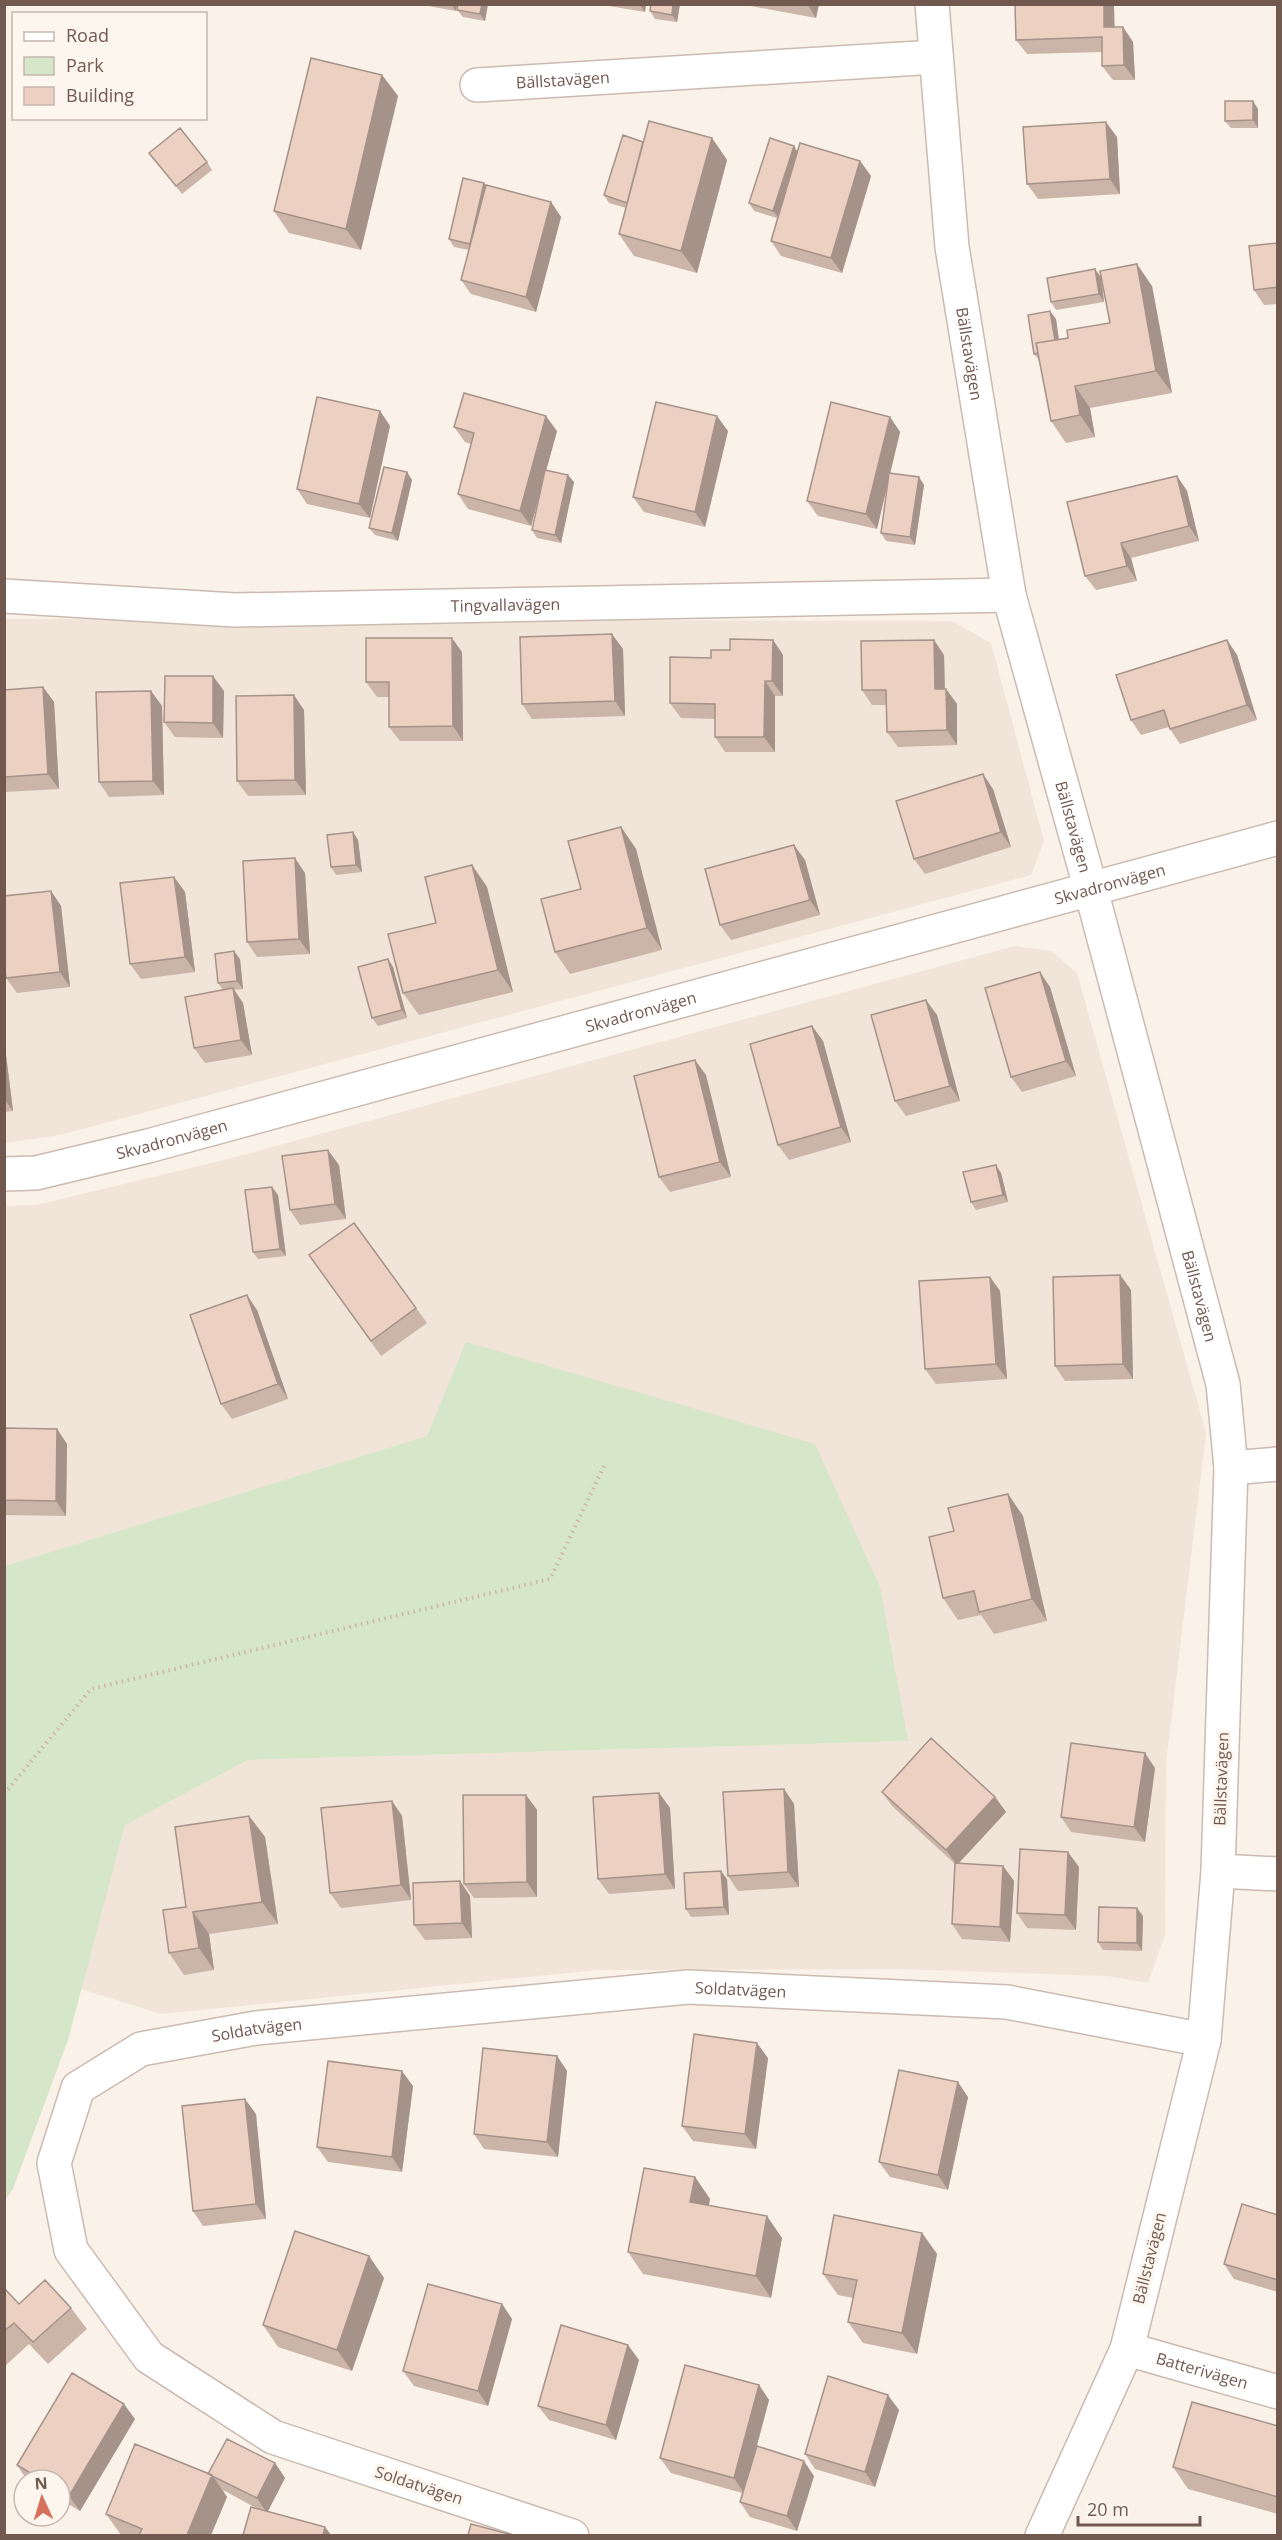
<svg xmlns="http://www.w3.org/2000/svg" width="1282" height="2540" font-family="'Open Sans',sans-serif">
<style>
.residential{fill:#f1e4d8}
.green{fill:#d6e6c8}
.lines{fill:none;stroke-linecap:round;stroke-linejoin:round}
.minor-casing{stroke:#cbbab0;stroke-width:36}
.path{stroke:#d1b5a6;stroke-width:4;stroke-dasharray:1.5 4.5;stroke-linecap:butt}
.minor{stroke:#fff;stroke-width:33}
.wall{fill:#cbb4a8}
.shaded-wall{fill:#a59288}
.building{fill:#ecd1c3;stroke:#a59288;stroke-width:1.5}
.labels{text-anchor:middle;dominant-baseline:central;stroke-width:6;stroke-linejoin:round;paint-order:stroke}
.street-label{font-size:16px;fill:#71594f;stroke:#fdf6ee}
</style>
<rect width="100%" height="100%" fill="#faf2e8"/>
<path class="residential" d="M4 619 952 621 991 643 1044 841 1031 875 60 1135 5 1143Z
M1015 946 1051 951 1077 973 1206 1433 1166 1763 1165 1935 1148 1983 1108 1976 898 1969 598 1970 161 2014 81 1989 125 1825 248 1760 908 1741 467 1343 427 1436 5 1566V1206L36 1205 224 1160Z"/>
<path class="green" d="M466 1342 815 1444 880 1587 908 1741 248 1760 125 1825 68 2040 13 2189 5 2200V1566L427 1436Z"/>
<g class="lines">
<defs>
<g id="minor">
<path id="s1" d="M932 4 952 247 1009 595 1091 890 1223 1384 1231 1468 1218 1871 1204 2040 1127 2349 1042 2536"/>
<path id="s2" d="M477 85 936 57"/>
<path id="s3" d="M4 596 235 610 1009 595"/>
<path id="s4" d="M4 1174 36 1173 148 1146 1278 838"/>
<path d="M1231 1468 1278 1464"/>
<path d="M1218 1871 1278 1874"/>
<path id="s5" d="M1127 2349 1278 2392"/>
<path id="s6" d="M572 2536 273 2437 149 2357 71 2250 54 2163 78 2088 141 2049 256 2028 688 1987 1007 2002 1204 2040"/>
</g>
</defs>
<use href="#minor" class="minor-casing"/>
<path class="path" d="M4 1794 91 1689 550 1579 604 1466"/>
<use href="#minor" class="minor"/>
</g>
<path class="wall" d="M417 4H457L456 11Z
M488 4 485 21 463 17 457 10Z
M597 4H646L645 12Z
M680 4 677 22 655 19 650 11Z
M750 4H819L816 18 751 6Z
M1015 4H1114V27H1123L1133 42 1135 80H1113L1102 66V52L1027 54 1016 40Z
M382 75 398 96 361 250 289 233 274 211Z
M1258 109V128H1231L1225 121Z
M1117 137 1120 194 1038 199 1027 184Z
M712 138 727 160 697 273 634 256 619 234 626 208 609 203 604 195 643 142Z
M797 151 860 161 871 176 842 273 781 256 771 241 777 218 754 211 749 203Z
M149 153 207 162 212 170 182 194Z
M484 183 486 185 551 202 561 217 536 312 471 294 461 280 469 250 454 247 449 239Z
M1278 243V304L1264 305 1254 290Z
M1101 277 1104 302 1056 310 1051 302Z
M1152 286 1172 393 1090 408 1095 437 1066 443 1051 421 1040 361 1034 354 1056 319 1059 339 1068 338 1110 323Z
M380 411 390 426 370 518 307 504 297 489Z
M890 417 900 432 890 473 924 485 915 545 886 541 881 533 888 481 877 529 818 516 807 501Z
M454 427 557 431 546 470 574 482 561 543 537 538 532 530 541 489 531 526 468 509 458 494 471 444 465 442Z
M728 431 705 527 644 512 633 497Z
M407 472 412 480 398 541 375 535 369 528Z
M1177 476 1187 491 1199 541 1131 558 1137 581 1096 590 1085 576Z
M773 640 783 655V696H775V752H725L715 737V719L681 718 670 703 711 658 730 650Z
M1227 640 1237 655 1257 720 1180 744 1170 729 1169 727 1141 735 1131 720Z
M623 649 625 716 532 719 522 704Z
M462 652 463 741H400L389 727V697H377L366 682Z
M944 655 945 689H946L957 704V745L898 747 887 732V705H872L862 690Z
M43 687 54 702 59 789 4 792V690Z
M151 691 162 706 164 795 109 797 99 782Z
M224 691 223 738 175 737 164 722Z
M304 710 306 795 248 796 237 781Z
M993 789 1011 847 925 874 914 859Z
M621 827 636 849 662 950 570 974 555 952 581 889Z
M353 832 358 840 362 872 336 875 331 867Z
M805 860 820 915 731 940 720 925Z
M472 865 487 887 513 992 419 1015 403 993 436 923Z
M305 873 310 954 257 957 247 942Z
M174 877 185 892 195 972 141 979 130 964Z
M51 891 61 906 70 987 17 993 6 978Z
M240 959 243 989 234 990 243 1003 252 1055 205 1063 194 1048 223 990 218 983Z
M388 959 393 967 407 1018 378 1026 372 1018Z
M1050 987 1076 1076 1022 1092 1011 1077Z
M937 1015 960 1101 906 1116 895 1101Z
M812 1026 823 1041 851 1142 789 1160 778 1145Z
M4 1039 13 1111 4 1112Z
M706 1075 731 1177 670 1192 659 1177Z
M339 1165 346 1219 300 1225 290 1210Z
M1001 1173 1008 1202 976 1210 971 1202Z
M278 1195 286 1256 258 1259 253 1252Z
M354 1223 427 1323 381 1356 309 1255Z
M1120 1275 1131 1290 1133 1379 1065 1381 1055 1366Z
M990 1277 1000 1291 1007 1379 936 1384 925 1369Z
M257 1310 288 1399 232 1419 221 1404Z
M4 1428 57 1429 67 1444 66 1516 4 1515Z
M1008 1494 1023 1516 1047 1621 994 1634 981 1615 958 1620 943 1598 954 1531Z
M1155 1768 1145 1842 1071 1832 1061 1817Z
M784 1789 794 1804 799 1887 738 1891 728 1876Z
M882 1792 995 1797 1006 1812 958 1864 1003 1866 1014 1881 1010 1942 962 1939 952 1924 955 1864 892 1806Z
M659 1793 670 1808 675 1889 609 1894 598 1879Z
M526 1795 537 1810V1897L474 1898 464 1884Z
M392 1801 402 1816 411 1900 341 1908 330 1893Z
M249 1816 265 1837 278 1924 209 1934 214 1970 184 1975 169 1953 186 1907Z
M1079 1867 1076 1930 1027 1928 1017 1913Z
M727 1879 729 1915 691 1917 686 1909Z
M460 1881 470 1896 472 1938 425 1940 414 1925Z
M1143 1916 1142 1951 1103 1950 1098 1942Z
M557 2056 567 2071 558 2157 484 2149 474 2134Z
M768 2058 756 2149 693 2141 682 2126Z
M413 2086 402 2172 328 2162 317 2147Z
M968 2097 948 2190 890 2177 879 2162Z
M256 2114 266 2219 203 2226 193 2211Z
M695 2177 710 2199 709 2205 782 2238 771 2298 643 2274 628 2252Z
M1278 2215V2292L1234 2279 1224 2264Z
M922 2233 937 2254 917 2354 863 2343 848 2322 853 2298 838 2295 823 2274Z
M369 2256 384 2278 352 2371 278 2347 263 2325Z
M4 2288 19 2304 71 2308 87 2329 48 2364 29 2344 4 2367Z
M502 2304 512 2319 488 2406 414 2386 403 2371Z
M639 2360 616 2440 549 2420 538 2406Z
M759 2385 769 2400 757 2446 814 2476 797 2531 750 2517 740 2502 742 2493 671 2473 660 2458Z
M899 2410 875 2487 815 2469 805 2454Z
M135 2419 80 2511 60 2499V2480H27L17 2465Z
M1278 2426V2514L1188 2489 1173 2467Z
M275 2463 285 2478 268 2511 325 2527 331 2535H243L258 2509 223 2490 227 2497 211 2535H121L106 2514 209 2474Z"/>
<path class="shaded-wall" d="M451 4H457L456 11Z
M482 4H488L485 21 480 14Z
M639 4H646L645 12Z
M673 4H680L677 22 672 15Z
M807 4H819L816 18Z
M1104 4H1114L1115 42 1104 27Z
M1123 27 1133 42 1135 80 1124 65Z
M382 75 398 96 361 250 346 229Z
M1253 101 1258 109V128L1253 120Z
M1106 122 1117 137 1120 194 1110 179Z
M712 138 727 160 697 273 681 251Z
M794 146 799 154 779 218 773 211Z
M860 161 871 176 842 273 831 258Z
M484 183 489 190 470 244Z
M551 202 561 217 536 312 526 297Z
M1137 264 1152 286 1172 393 1156 371Z
M1095 269 1101 277 1104 302 1099 294Z
M1050 311 1056 319 1061 358 1056 350Z
M1075 386 1090 408 1095 437 1080 415Z
M380 411 390 426 370 518 359 504Z
M546 416 557 431 531 526 520 511Z
M717 416 728 431 705 527 695 512Z
M890 417 900 432 877 529 866 514Z
M407 472 412 480 398 541 392 533Z
M568 475 574 482 561 543 555 535Z
M1177 476 1187 491 1199 541 1189 526Z
M919 477 924 485 915 545 910 537Z
M1121 543 1131 558 1137 581 1127 566Z
M612 634 623 649 625 716 615 701Z
M452 638 462 652 463 741 453 726Z
M773 640 783 655V696L772 681Z
M934 640 944 655 945 704 935 689Z
M1227 640 1237 655 1257 720 1247 705Z
M213 676 224 691 223 738 213 723Z
M765 681 775 696V752L764 737Z
M43 687 54 702 59 789 48 774Z
M946 689 957 704V745L947 730Z
M151 691 162 706 164 795 153 781Z
M294 695 304 710 306 795 295 780Z
M983 774 993 789 1011 847 1001 832Z
M621 827 636 849 662 950 647 928Z
M353 832 358 840 362 872 356 865Z
M794 845 805 860 820 915 810 900Z
M295 858 305 873 310 954 299 939Z
M472 865 487 887 513 992 498 970Z
M174 877 185 892 195 972 185 957Z
M51 891 61 906 70 987 60 972Z
M234 951 240 959 243 989 237 981Z
M388 959 393 967 407 1018 402 1010Z
M1040 972 1050 987 1076 1076 1066 1061Z
M233 988 243 1003 252 1055 241 1040Z
M926 1000 937 1015 960 1101 950 1086Z
M812 1026 823 1041 851 1142 841 1127Z
M4 1039 13 1111 4 1099Z
M695 1060 706 1075 731 1177 720 1162Z
M328 1150 339 1165 346 1219 335 1204Z
M996 1165 1001 1173 1008 1202 1003 1195Z
M272 1187 278 1195 286 1256 280 1249Z
M1120 1275 1131 1290 1133 1379 1123 1364Z
M990 1277 1000 1291 1007 1379 996 1364Z
M247 1295 257 1310 288 1399 278 1384Z
M57 1429 67 1444 66 1516 56 1501Z
M1008 1494 1023 1516 1047 1621 1032 1599Z
M1145 1753 1155 1768 1145 1842 1134 1827Z
M784 1789 794 1804 799 1887 788 1872Z
M659 1793 670 1808 675 1889 665 1874Z
M526 1795 537 1810V1897L527 1882Z
M995 1797 1006 1812 957 1865 946 1850Z
M392 1801 402 1816 411 1900 401 1885Z
M249 1816 265 1837 278 1924 262 1902Z
M1068 1852 1079 1867 1076 1930 1065 1915Z
M1003 1866 1014 1881 1010 1942 1000 1927Z
M721 1871 727 1879 729 1915 724 1907Z
M460 1881 470 1896 472 1938 462 1923Z
M1137 1908 1143 1916 1142 1951 1137 1943Z
M193 1912 209 1934 214 1970 199 1948Z
M757 2043 768 2058 756 2149 745 2134Z
M557 2056 567 2071 558 2157 547 2142Z
M402 2071 413 2086 402 2172 392 2157Z
M958 2082 968 2097 948 2190 938 2175Z
M245 2099 256 2114 266 2219 256 2204Z
M695 2177 710 2199 705 2223 690 2202Z
M767 2216 782 2238 771 2298 756 2276Z
M922 2233 937 2254 917 2354 902 2333Z
M369 2256 384 2278 352 2371 337 2350Z
M502 2304 512 2319 488 2406 478 2391Z
M628 2345 639 2360 616 2440 606 2425Z
M759 2385 769 2400 744 2493 734 2478Z
M888 2395 899 2410 875 2487 865 2472Z
M124 2404 135 2419 80 2511 69 2496Z
M804 2461 814 2476 797 2531 787 2516Z
M275 2463 285 2478 267 2513 257 2498Z
M212 2475 227 2497 211 2535H187Z
M325 2527 331 2535H323Z"/>
<path class="building" d="M458 4H482L480 14 457 10Z
M651 4H673L672 15 650 11Z
M1015 4H1104V27H1123L1124 65 1102 66V37L1016 40Z
M311 58 382 75 346 229 274 211Z
M1225 101H1253V120L1225 121Z
M649 121 712 138 681 251 619 234Z
M1106 122 1110 179 1027 184 1023 127Z
M180 128 207 162 176 186 149 153Z
M623 135 643 142 627 203 604 195Z
M770 138 794 146 773 211 749 203Z
M800 143 860 161 831 258 771 241Z
M463 178 484 183 470 244 449 239Z
M486 185 551 202 526 297 461 280Z
M1278 243V287L1254 290 1249 246Z
M1137 264 1156 371 1075 386 1080 415 1051 421 1036 343 1068 338 1067 330 1110 323 1100 271Z
M1095 269 1099 294 1051 302 1047 278Z
M1050 311 1055 340 1036 343 1038 353 1034 354 1028 315Z
M464 393 546 416 520 511 458 494 474 433 454 427Z
M317 397 380 411 359 504 297 489Z
M656 402 717 416 695 512 633 497Z
M831 402 890 417 866 514 807 501Z
M384 467 407 472 392 533 369 528Z
M545 470 568 475 555 535 532 530Z
M889 473 919 477 910 537 881 533Z
M1177 476 1189 526 1121 543 1127 566 1085 576 1067 502Z
M612 634 615 701 522 704 520 637Z
M366 638H452L453 726 389 727V682H366Z
M730 639 773 640 772 681H765L764 737H715V704L670 703V657L711 658V650H730Z
M934 640 935 689H946L947 730 887 732 886 690H862L861 641Z
M1227 640 1247 705 1170 729 1164 710 1131 720 1116 675Z
M165 676H213V723L164 722Z
M43 687 48 774 4 777V690Z
M151 691 153 781 99 782 96 692Z
M294 695 295 780 237 781 236 696Z
M983 774 1001 832 914 859 896 801Z
M621 827 647 928 555 952 541 899 581 889 568 841Z
M353 832 356 865 331 867 327 835Z
M794 845 810 900 720 925 705 869Z
M295 858 299 939 247 942 243 861Z
M472 865 498 970 403 993 388 934 436 923 425 877Z
M174 877 185 957 130 964 120 883Z
M51 891 60 972 6 978 4 963V896Z
M234 951 237 981 218 983 215 954Z
M388 959 402 1010 372 1018 358 967Z
M1040 972 1066 1061 1011 1077 985 988Z
M233 988 241 1040 194 1048 185 997Z
M926 1000 950 1086 895 1101 871 1015Z
M812 1026 841 1127 778 1145 750 1044Z
M695 1060 720 1162 659 1177 634 1076Z
M328 1150 335 1204 290 1210 282 1156Z
M996 1165 1003 1195 971 1202 963 1172Z
M272 1187 280 1249 253 1252 245 1190Z
M354 1223 416 1308 371 1341 309 1255Z
M1120 1275 1123 1364 1055 1366 1053 1277Z
M990 1277 996 1364 925 1369 919 1281Z
M247 1295 278 1384 221 1404 190 1315Z
M4 1428 57 1429 56 1501 4 1500Z
M1008 1494 1032 1599 979 1612 974 1591 943 1598 929 1537 954 1531 948 1508Z
M931 1738 995 1797 946 1850 882 1792Z
M1071 1743 1145 1753 1134 1827 1061 1817Z
M784 1789 788 1872 728 1876 723 1792Z
M659 1793 665 1874 598 1879 593 1797Z
M463 1795H526L527 1882 464 1884Z
M392 1801 401 1885 330 1893 321 1808Z
M249 1816 262 1902 193 1912 199 1948 169 1953 163 1910 186 1907 175 1827Z
M1020 1849 1068 1852 1065 1915 1017 1913Z
M955 1863 1003 1866 1000 1927 952 1924Z
M721 1871 724 1907 686 1909 684 1873Z
M460 1881 462 1923 414 1925 413 1883Z
M1099 1907 1137 1908V1943L1098 1942Z
M694 2034 757 2043 745 2134 682 2126Z
M483 2048 557 2056 547 2142 474 2134Z
M328 2061 402 2071 392 2157 317 2147Z
M899 2070 958 2082 938 2175 879 2162Z
M245 2099 256 2204 193 2211 182 2106Z
M644 2168 695 2177 690 2202 767 2216 756 2276 628 2252Z
M1242 2204 1278 2215V2280L1224 2264Z
M834 2215 922 2233 902 2333 848 2322 857 2280 823 2274Z
M295 2231 369 2256 337 2350 263 2325Z
M45 2280 71 2308 33 2342 14 2323 4 2331V2288L19 2304Z
M428 2284 502 2304 478 2391 403 2371Z
M561 2325 628 2345 606 2425 538 2406Z
M685 2365 759 2385 734 2478 660 2458Z
M72 2373 124 2404 69 2496 60 2491V2480H42L17 2465Z
M828 2376 888 2395 865 2472 805 2454Z
M1192 2402 1278 2426V2497L1173 2467Z
M227 2439 275 2463 257 2498 208 2474Z
M135 2444 212 2475 187 2535H139L142 2529 106 2514Z
M757 2446 804 2461 787 2516 740 2502Z
M251 2507 325 2527 323 2535H243Z
M471 2524 513 2535H468Z"/>
<g class="labels">
<g class="street-label">
<text stroke="none"><textPath href="#s2" startOffset="86">Bällstavägen</textPath></text>
<text stroke="none"><textPath href="#s1" startOffset="352">Bällstavägen</textPath></text>
<text stroke="none"><textPath href="#s3" startOffset="502">Tingvallavägen</textPath></text>
<text stroke="none"><textPath href="#s1" startOffset="837">Bällstavägen</textPath></text>
<text stroke="none"><textPath href="#s4" startOffset="1144">Skvadronvägen</textPath></text>
<text stroke="none"><textPath href="#s4" startOffset="658">Skvadronvägen</textPath></text>
<text stroke="none"><textPath href="#s4" startOffset="172">Skvadronvägen</textPath></text>
<text stroke="none"><textPath href="#s1" startOffset="1323">Bällstavägen</textPath></text>
<text transform="translate(1221 1779) rotate(-88)">Bällstavägen</text>
<text stroke="none"><textPath href="#s6" startOffset="1440">Soldatvägen</textPath></text>
<text stroke="none"><textPath href="#s6" startOffset="954">Soldatvägen</textPath></text>
<text transform="translate(1149 2258) rotate(-76)">Bällstavägen</text>
<text stroke="none"><textPath href="#s5" startOffset="78">Batterivägen</textPath></text>
<text transform="translate(419 2485) rotate(18)">Soldatvägen</text>
</g>
</g>
<rect width="1282" height="2540" fill="none" stroke="#71594f" stroke-width="12"/>
<rect x="12" y="12" width="195" height="108" fill="#fdf6ee" stroke="#c5b7ae" stroke-width="1.5"/>
<rect x="24" y="32" width="30" height="9" fill="#ffffff" stroke="#c5b7ae" stroke-width="1.5"/>
<text x="66" y="42" font-size="18" fill="#71594f">Road</text>
<rect x="24" y="57" width="30" height="18" fill="#d6e6c8" stroke="#c5b7ae" stroke-width="1.5"/>
<text x="66" y="72" font-size="18" fill="#71594f">Park</text>
<rect x="24" y="87" width="30" height="18" fill="#ecd1c3" stroke="#c5b7ae" stroke-width="1.5"/>
<text x="66" y="102" font-size="18" fill="#71594f">Building</text>
<g transform="translate(42 2498) rotate(356)"><circle r="28" fill="#fdf6ee" stroke="#c5b7ae" stroke-width="1.5"/>
<path d="M0-4.5L10 22L0 15L-10 22Z" fill="#d5715d"/>
<text y="-9" font-size="16" font-weight="bold" text-anchor="middle" fill="#71594f">N</text>
</g>
<path d="M1078 2516v9h122v-9" fill="none" stroke="#71594f" stroke-width="3"/>
<text x="1087" y="2516" font-size="18" fill="#71594f" stroke="#fdf6ee" stroke-width="4.5" paint-order="stroke">20 m</text>
</svg>
